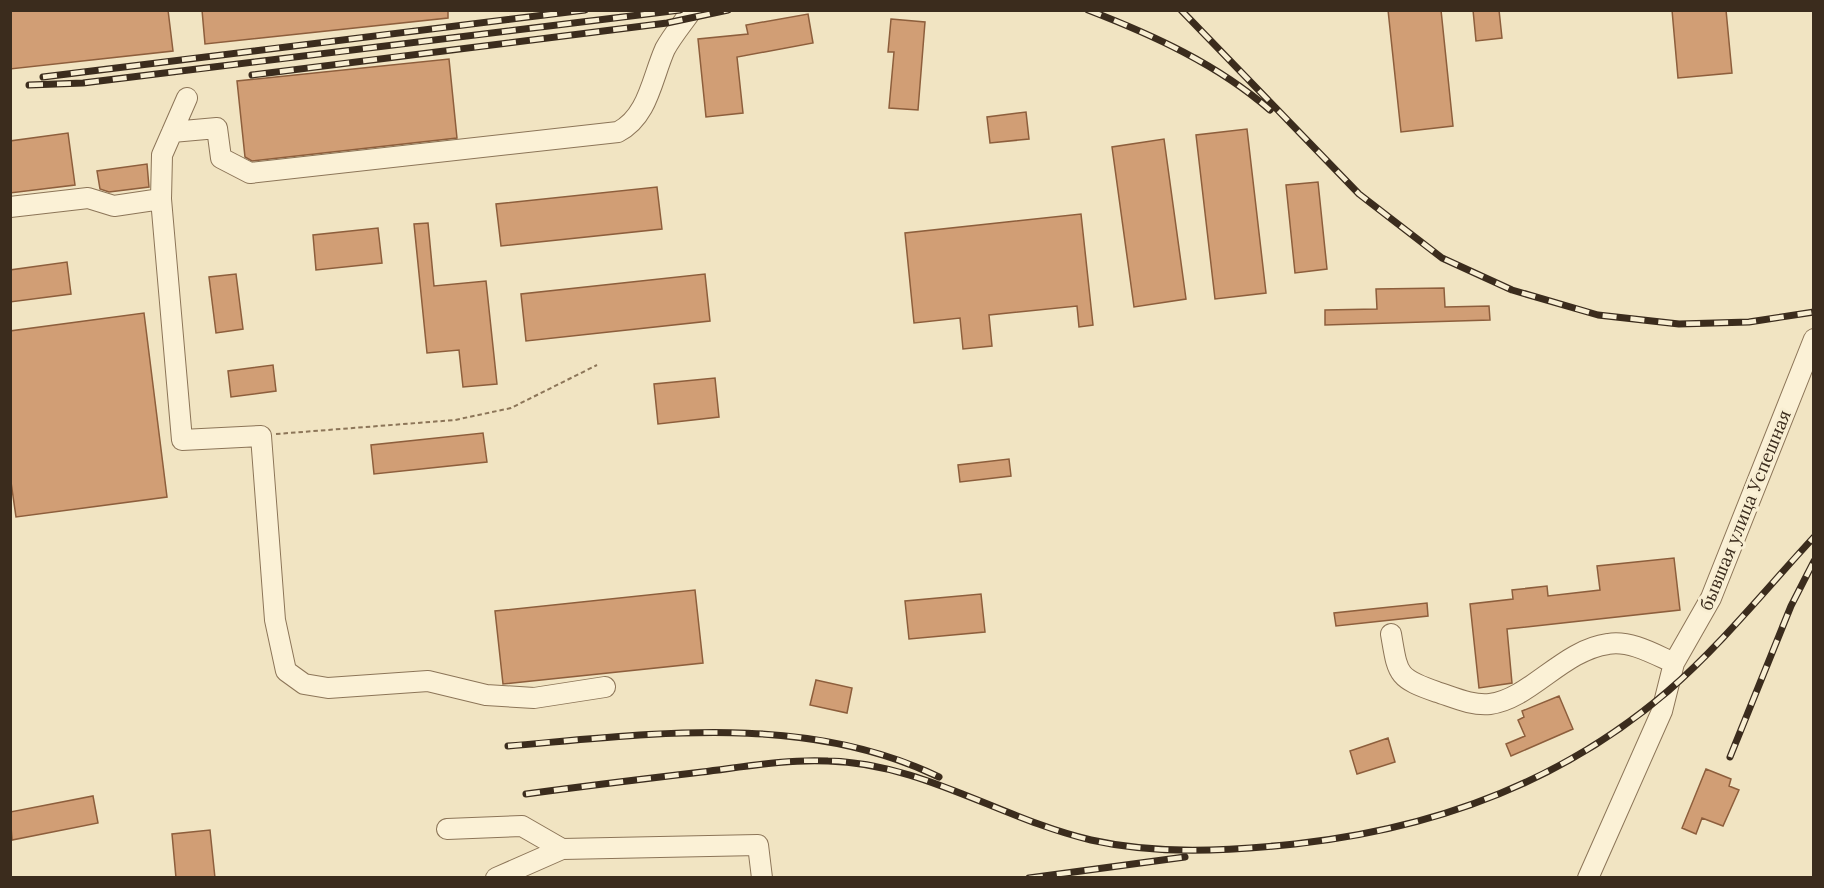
<svg xmlns="http://www.w3.org/2000/svg" width="1824" height="888" font-family="Lora,serif">
<style>
.building{fill:#d19e75;stroke:#8d5e3c;stroke-width:1.5}
.lines{fill:none;stroke-linecap:round;stroke-linejoin:round}
.minor-casing{stroke:#8c7558;stroke-width:22}
.path{stroke:#8c7558;stroke-width:2;stroke-dasharray:4.5 3;stroke-linecap:butt}
.minor{stroke:#fbf1d6;stroke-width:20}
.rail-casing{stroke:#3b2c1d;stroke-width:7}
.rail{stroke:#f8eed2;stroke-width:4.5;stroke-dasharray:14;stroke-linecap:butt}
.labels{text-anchor:middle;dominant-baseline:central;stroke-width:6;stroke-linejoin:round;paint-order:stroke}
.street-label{font-size:18px;fill:#3b2c1d;stroke:#f8eed2}
</style>
<rect width="100%" height="100%" fill="#f1e4c2"/>
<path class="building" d="M10 10H168L173 51 10 69Z
M202 10H448V18L205 44Z
M1388 10H1441L1453 126 1401 132Z
M1473 10H1499L1502 38 1476 41Z
M1672 10H1726L1732 73 1678 78Z
M808 14 813 43 737 57 743 113 706 117 698 39 748 34 746 25Z
M891 19 925 22 918 110 889 108 894 52H888Z
M449 59 457 138 252 161 245 157 237 81Z
M1026 112 1029 139 990 143 987 117Z
M1247 129 1266 293 1215 299 1196 135Z
M68 133 75 185 10 193V141Z
M1164 139 1186 299 1134 307 1112 147Z
M147 164 149 187 109 192 100 189 97 171Z
M1318 182 1327 269 1295 273 1286 185Z
M657 187 662 229 501 246 496 204Z
M1081 214 1093 325 1079 327 1077 306 989 315 992 346 963 349 960 318 914 323 905 233Z
M428 223 434 286 486 281 497 384 463 387 459 350 427 353 414 224Z
M378 228 382 263 316 270 313 235Z
M67 262 71 294 10 302V270Z
M236 274 243 329 216 333 209 277Z
M705 274 710 321 526 341 521 294Z
M1444 288 1445 307 1489 306 1490 320 1325 325V310L1377 309 1376 289Z
M144 313 167 497 16 517 10 475V331Z
M273 365 276 391 231 397 228 371Z
M715 378 719 417 658 424 654 384Z
M483 433 487 462 374 474 371 445Z
M1009 459 1011 476 960 482 958 465Z
M1674 558 1680 610 1507 629 1512 683 1479 688 1470 604 1513 599 1512 590 1547 586 1548 596 1600 590 1597 566Z
M695 590 703 663 503 684 495 611Z
M981 594 985 632 909 639 905 601Z
M1427 603 1428 616 1336 626 1334 613Z
M816 680 852 688 847 713 810 705Z
M1559 696 1573 729 1511 756 1506 744 1525 736 1518 720 1524 717 1522 711Z
M1388 738 1395 762 1357 774 1350 751Z
M1706 769 1731 779 1729 786 1739 790 1723 826 1702 818 1696 834 1682 828Z
M93 796 98 823 12 840 10 812Z
M210 830 215 878H176L172 834Z"/>
<g class="lines">
<defs>
<path id="minor" d="M187 98 162 155 161 199 182 440 261 436 275 620 286 671 304 684 328 688 428 681 486 695 534 698 605 687
M172 132 217 128 221 158 250 173 618 132C648 117 652 78 665 49 672 36 683 23 692 10
M10 207 88 198 114 206 161 199
M1391 634C1398 674 1396 678 1437 692 1453 697 1472 706 1490 704 1530 699 1563 650 1608 644 1630 640 1654 654 1674 663
M447 829 522 826 562 849 758 845 762 878
M496 878 562 849
M1588 878 1662 711 1674 663 1711 598 1814 339"/>
</defs>
<use href="#minor" class="minor-casing"/>
<path class="path" d="M276 434 455 420 511 408 597 365"/>
<use href="#minor" class="minor"/>
<defs>
<path id="rail" d="M1088 10C1153 35 1217 64 1270 110
M1181 10 1359 194 1442 258 1512 290 1598 315 1679 324 1749 322 1814 312
M252 75 667 23 728 10
M43 77 585 10
M29 85 83 83 680 10
M508 746C651 734 805 712 939 777
M1730 757 1791 606 1814 561
M526 794C585 786 643 779 702 772 743 767 786 759 828 761 922 763 1001 819 1091 840 1158 855 1227 851 1295 844 1433 829 1562 782 1668 691 1721 645 1766 589 1814 537
M1029 878 1185 857"/>
</defs>
<use href="#rail" class="rail-casing"/>
<use href="#rail" class="rail"/>
</g>
<g class="labels">
<g class="street-label">
<text transform="translate(1745 510) rotate(-68)">бывшая улица Успешная</text>
</g>
</g>
<rect width="1824" height="888" fill="none" stroke="#3b2c1d" stroke-width="24"/>
</svg>
